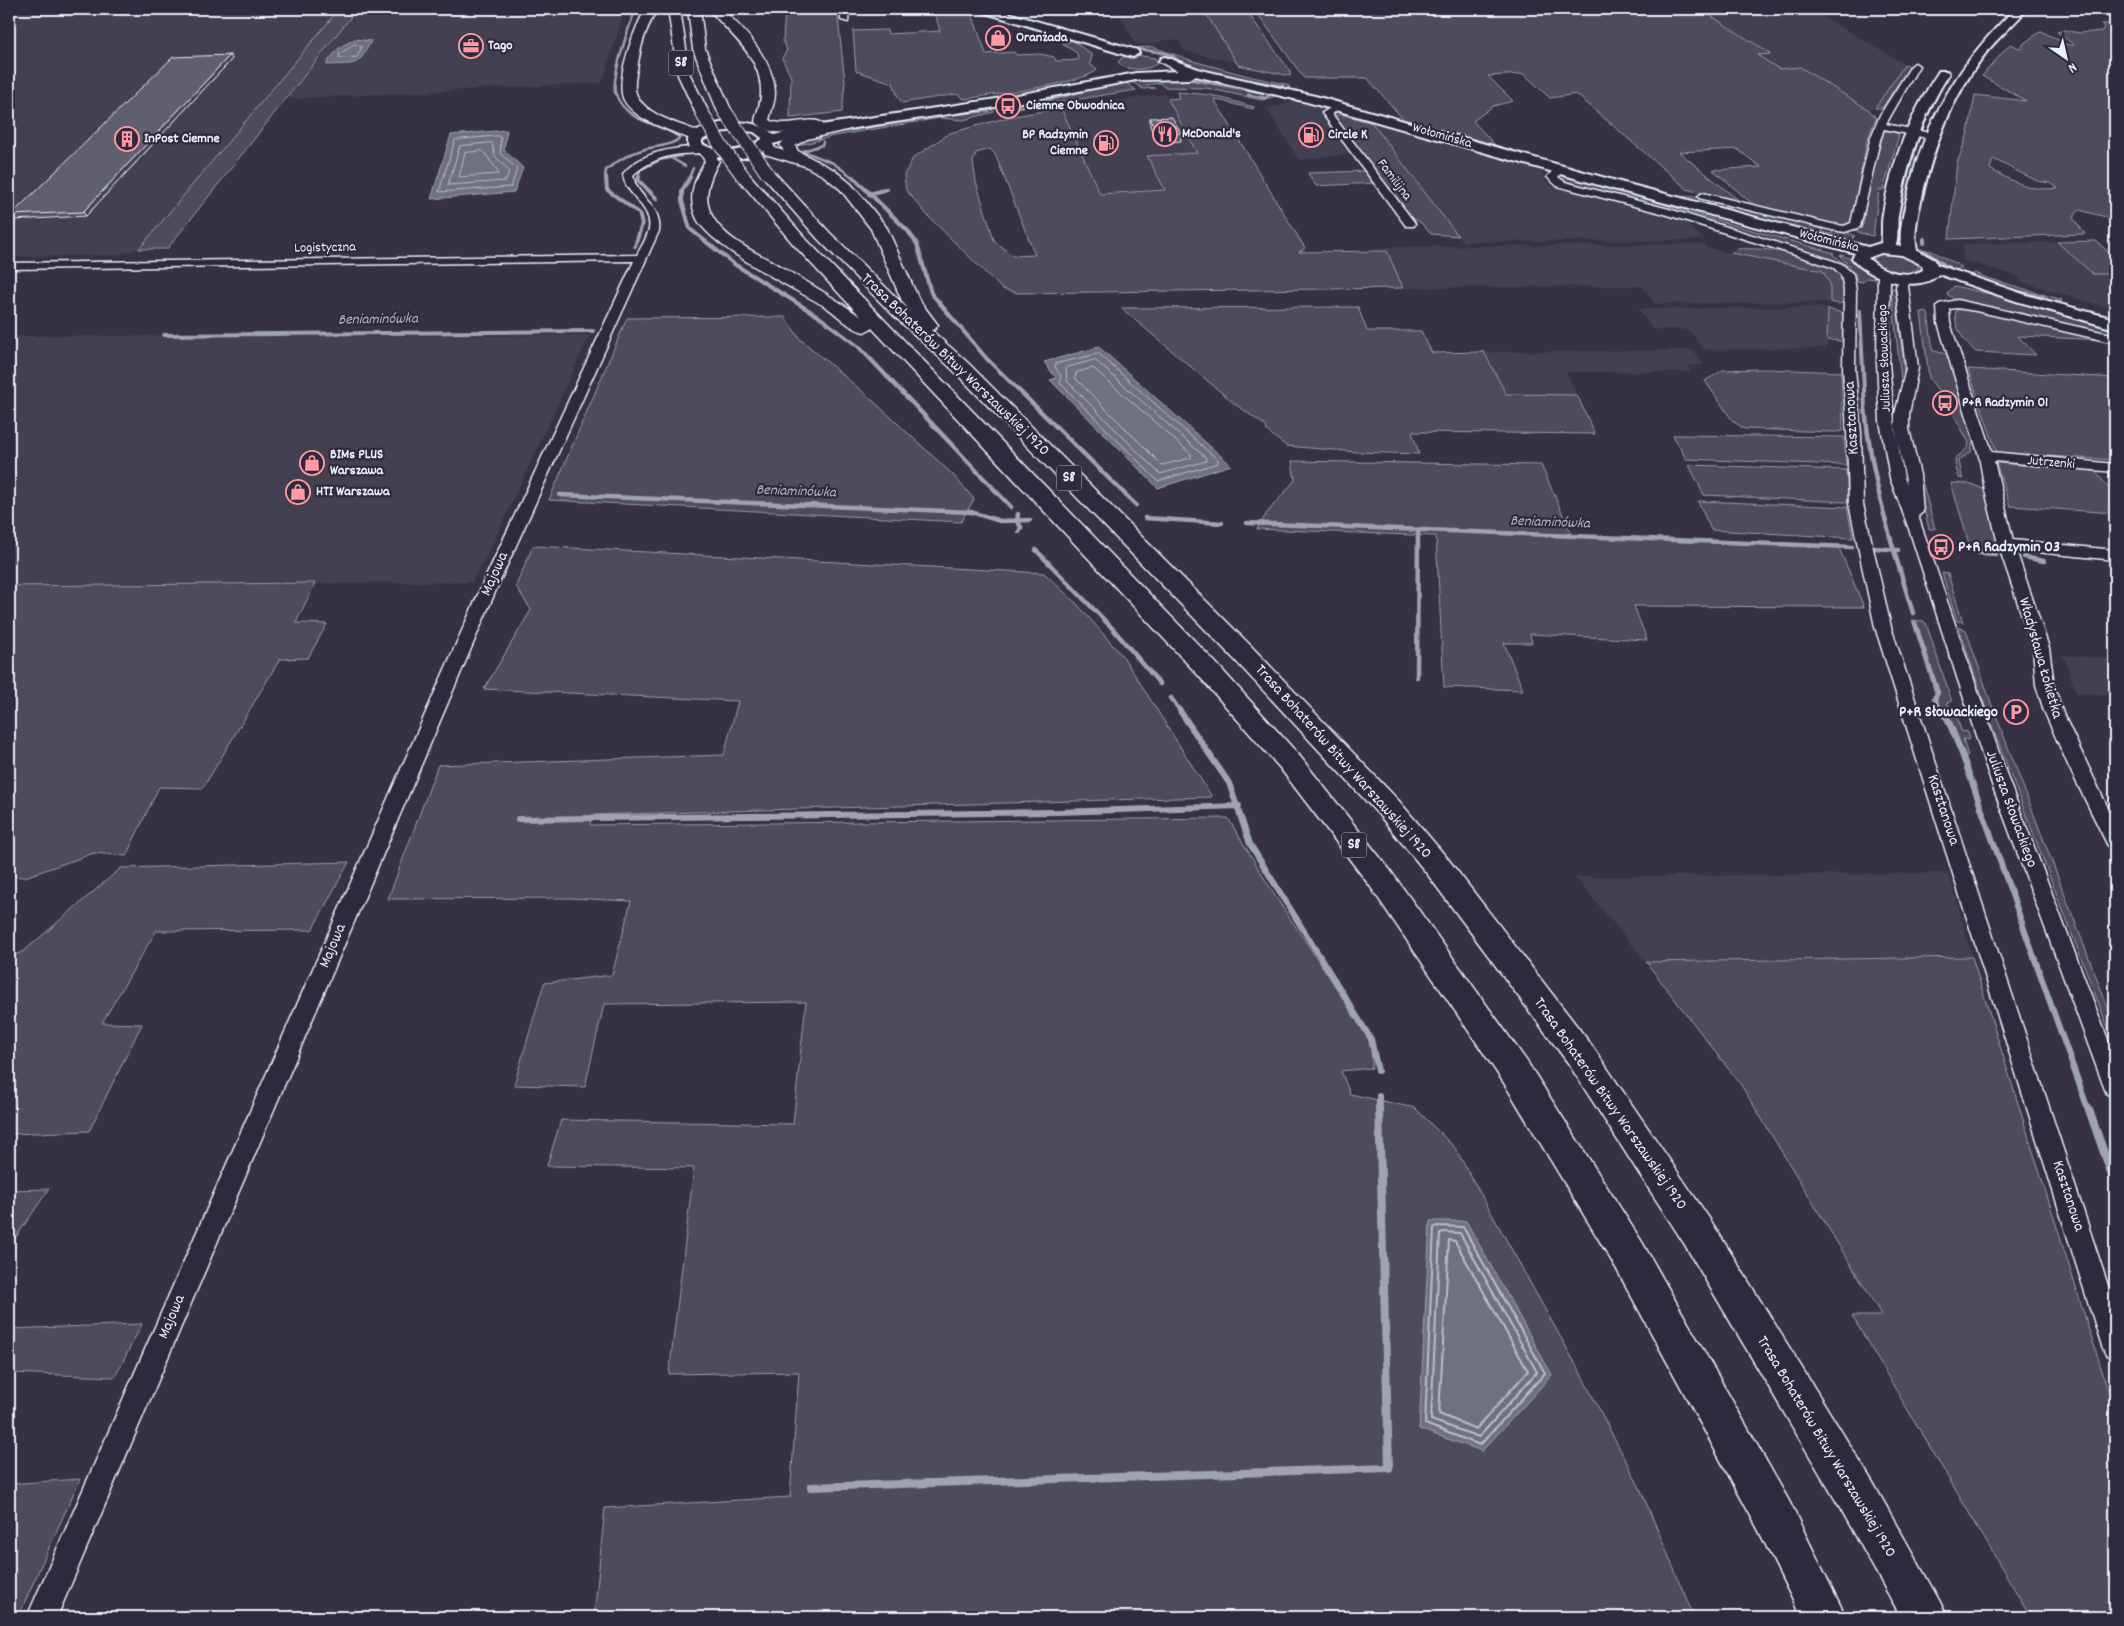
<svg xmlns="http://www.w3.org/2000/svg" width="2124" height="1626" font-family="Dekko,sans-serif">
<style>
.built{fill:#433f51}
.green{fill:#4d4b5c;stroke:#9a9eaa;fill-rule:evenodd}
.water{fill:#70717f;stroke:#a0a4af}
.lines{fill:none;stroke-linecap:round;stroke-linejoin:round}
.shore-far1{stroke:#b8bec8;stroke-width:1}
.shore{stroke:#b8bec8;stroke-width:2}
.stream-far4{stroke:#a0a4af;stroke-width:2.5}
.stream-far3{stroke:#a0a4af;stroke-width:4}
.stream-far2{stroke:#a0a4af;stroke-width:4.5}
.stream-far1{stroke:#a0a4af;stroke-width:6}
.stream{stroke:#a0a4af;stroke-width:8}
.minor-casing{stroke:#e8f1f8;stroke-width:3}
.tertiary-casing{stroke:#e8f1f8;stroke-width:4}
.secondary-casing{stroke:#e8f1f8;stroke-width:4}
.motorway-casing{stroke:#e8f1f8;stroke-width:3}
.minor{fill:#2f2a3d;fill-rule:evenodd}
.tertiary{fill:#2f2a3d;fill-rule:evenodd}
.secondary{fill:#2f2a3d;fill-rule:evenodd}
.motorway{fill:#2f2a3d;fill-rule:evenodd}
.motorway-bridge-casing{stroke:#e8f1f8;stroke-width:15;stroke-linecap:butt}
.motorway-bridge{stroke:#2f2a3d;stroke-width:13}
.wall{fill:#53515f;stroke:#e8f1f8}
.shaded-wall{fill:#43424d;stroke:#e8f1f8}
.building{fill:#605e6e;stroke:#e8f1f8}
.labels{text-anchor:middle;dominant-baseline:central;stroke-width:4.5;stroke-linejoin:round;paint-order:stroke}
.far-poi-label{font-size:14px;font-weight:bold;fill:#e8f1f8;stroke:#2f2a3d;text-anchor:start}
.far-street-label{font-size:14px;fill:#e8f1f8;stroke:#2f2a3d}
.shield{fill:#2f2a3d;stroke:#b0b5c0;stroke-width:1}
.shield-label{font-size:15px;font-weight:bold;fill:#e8f1f8}
.far-water-label{font-size:15px;font-style:italic;fill:#b2b7c2;stroke:#2f2a3d}
.street-label{font-size:16px;fill:#e8f1f8;stroke:#2f2a3d}
.poi-label{font-size:16px;font-weight:bold;fill:#e8f1f8;stroke:#2f2a3d;text-anchor:start}
</style>
<rect width="100%" height="100%" fill="#363244"/>
<filter id="ink" filterUnits="userSpaceOnUse"><feTurbulence type="fractalNoise" baseFrequency=".02" numOctaves="2"/><feDisplacementMap in="SourceGraphic" scale="10" xChannelSelector="R" yChannelSelector="G"/><feConvolveMatrix kernelMatrix="1 2 1 2 8 2 1 2 1" color-interpolation-filters="sRGB"/></filter>
<g filter="url(#ink)">
<path class="built" d="M9 9H339L139 249 118 255 9 257Z
M357 9H625L602 83 286 99Z
M1116 9H1203L1238 63 1185 51 1178 40H1164L1154 44H1136Z
M1700 9H1810L1905 64 1875 108 1869 110 1800 67 1779 69 1756 55 1770 53Z
M1165 94 1197 153 1147 156 1165 190 1100 194 1061 108Z
M1293 101 1326 110 1324 112 1353 153 1299 160 1266 108 1281 106Z
M1372 123 1541 170 1545 179 1551 186 1599 196 1686 223 1704 240 1463 242Z
M2057 242 2093 274H2115V310L2019 281 2022 279 2013 275 1963 260V244Z
M1704 244 1707 248 1823 271 1830 284V302L1655 304 1642 286 1403 288 1385 247Z
M1818 307 1828 309 1827 348 1704 350 1690 331 1681 329 1653 330 1638 309Z
M590 335 488 554 472 582 9 586V336Z
M1693 350 1704 365 1687 366 1691 372H1566L1577 395H1506L1484 352Z
M2063 655 2115 659V695L2076 693Z
M1949 873 1972 957 1646 962 1575 877Z"/>
<path class="green" d="M339 9H357L167 249H139Z
M785 9H837L845 82 842 112 790 118 791 77 782 58 787 50 783 41Z
M934 9H963L971 11 986 54 1014 52 1016 55 1040 54 1054 57 1056 61 1078 60 1077 53 1062 44 1072 40 1092 55 1090 64 1097 70C1083 84 988 95 964 99L957 94 902 103 898 97 893 83 856 71 853 31 887 30 888 34 940 31Z
M1203 9H1245L1290 71V76L1238 65Z
M1254 9H1700L1771 54 1757 55 1779 69 1800 67 1869 110 1876 118 1867 141 1851 222 1842 226 1755 206 1713 170 1761 167 1737 149 1679 152 1742 203 1687 189 1576 94 1550 98 1524 74 1488 76 1513 101 1493 106 1473 121 1495 145 1404 120 1367 78H1304Z
M2060 9 2115 10V16L2075 14Z
M2115 22V222L2106 217 2079 210 2073 218 2085 234 1949 239 1957 163 1968 133 1975 95 2026 101 1982 76 2010 44 2022 49 2023 44 2041 31 2068 45H2074L2057 32 2064 30 2079 33 2102 31 2104 27 2101 24H2110ZM1993 159 2037 181 2050 183 2058 188C2033 192 2011 181 1990 169Z
M1153 47 1193 61 1252 77 1286 84 1290 87C1271 93 1198 72 1177 64 1170 61 1167 55 1158 53 1148 50 1137 50 1127 50L1125 48Z
M1136 55 1155 58 1158 63C1148 71 1126 72 1118 62L1123 57Z
M1905 64 1910 66 1882 108H1875Z
M1183 76 1273 93 1276 96 1262 100 1206 88 1164 87 1160 83 1145 85 1147 87 1155 88 1143 89 1128 79Z
M1122 80 1136 90 1041 105 1031 103 1044 97Z
M1177 92 1211 95 1254 107 1253 109 1214 99 1305 248 1299 252 1387 251 1403 288 1018 293 1002 289 929 217 906 190 904 175 913 158 950 133 1009 117 1061 108 1100 194 1165 190 1147 156 1197 153 1168 99 1179 98ZM990 149 995 154 1035 255 1013 256 994 240 976 182 973 162 976 153Z
M991 108 994 112 963 120 940 118 834 136 793 147 795 144 812 135 941 113Z
M1340 114 1372 123 1458 236 1431 234 1421 223 1407 214 1334 116Z
M1884 131H1892L1899 135 1883 190H1879L1873 236 1860 233 1855 230 1861 228 1863 225 1868 190Z
M1916 136H1919L1915 148V165L1901 239 1896 238C1892 208 1908 166 1916 136Z
M1366 171 1375 183 1316 186 1308 173Z
M1566 177 1605 186 1705 217 1834 253 1832 254 1848 266 1635 200 1568 183 1562 180Z
M1623 184 1676 196 1708 198 1818 227 1823 228V232L1831 234 1834 231H1844L1855 236 1849 242Z
M2096 241 2115 258V274H2093L2057 242Z
M1915 248 1932 251 1962 267 1952 273 1940 267Z
M1737 249C1773 247 1808 256 1841 271L1846 285 1843 302 1839 304 1830 302V284L1823 271 1731 253Z
M1884 253 1903 255 1917 263 1919 268C1907 277 1885 271 1874 262L1873 257Z
M1841 255C1853 259 1869 267 1875 279L1866 278 1863 282 1856 281V275L1849 268 1851 267 1840 256Z
M1975 273 1984 277 2062 300 2061 302 2013 293 1966 278Z
M1954 286 2008 298 2115 329V337L2007 311 1957 301 1947 294Z
M1891 288 1895 289 1896 294 1904 373 1902 388Z
M1358 307 1367 331H1421L1432 353 1484 352 1506 394 1577 395 1595 434 1412 432 1419 454 1358 452 1286 446 1267 431 1266 426 1235 404 1121 308Z
M1828 309 1845 314 1844 341 1827 340Z
M1967 309 2104 340 2018 336 2036 355 1976 352C1964 342 1953 327 1956 310Z
M1921 312 1928 313 1933 351 1944 353 1949 357 1976 441H1973L1971 452 1959 460 1962 477 1964 479 1959 478C1958 473 1955 467 1955 462 1955 454 1967 454 1969 443L1950 408H1953L1949 401 1945 400 1929 378Z
M785 317 800 339 869 397 951 473 974 499 961 522 549 500 627 318Z
M1768 369 1841 372 1843 431 1835 432 1744 429 1733 421 1705 381 1723 370Z
M1968 369 2115 378V460L1997 453Z
M1673 435 1844 437 1846 465 1686 459Z
M1292 461 1541 465 1571 533 1560 535 1839 548 1864 607 1634 606 1647 640 1530 634 1532 643H1504L1523 690 1444 687 1436 536 1257 529 1267 513 1295 480Z
M1996 463 2095 471 2115 496V513L2010 506Z
M1689 465 1846 470 1848 498 1847 502 1704 495Z
M1922 481 1935 529H1929L1918 485Z
M1951 483 1971 484 1988 491 2001 552 1971 550Z
M1698 501 1847 507 1853 538 1711 530Z
M533 546 1044 573 1077 604 1124 658 1212 797 591 815 590 825 1228 818 1275 896 1371 1039 1372 1068 1341 1071 1350 1094 1415 1108 1455 1148 1580 1372 1640 1488 1694 1617H594L605 1508 790 1497 799 1372 669 1374 694 1168 547 1166 561 1120 793 1124 806 1002 604 1004 585 1087 514 1085 544 983 612 975 631 901 569 898 388 899 438 765 724 755 738 701 484 689 531 610 516 586Z
M1942 573 1948 574 1963 622 1957 621Z
M315 583 296 623 327 624 308 658 280 659 203 788 159 787 126 856 94 853 25 877 9 876V586Z
M1912 620 1923 621 1926 623 1952 702H1947L1950 712 1956 713 1961 731 1968 732 1970 737 1968 740 1963 739 1968 756 1960 755 1945 720 1937 712 1932 698 1935 693Z
M1959 627 1966 630 1990 700 2115 1026V1046L1990 721Z
M349 862 312 930 156 931 102 1023 142 1024 89 1131 9 1134V958L24 951 121 868Z
M1972 957 2115 1412V1617H2031L1852 1316H1882L1741 1085 1646 962Z
M49 1189 9 1247V1190Z
M142 1324 115 1377 9 1373V1329Z
M80 1479 18 1617H9V1484Z"/>
<path class="water" d="M355 39 371 41C357 69 357 63 327 65V62L340 47Z
M507 130 504 150 523 168 514 192 431 199 451 135Z
M1099 347 1231 465 1158 488 1050 380 1056 378 1044 362Z
M1430 1221H1466L1552 1375 1482 1451 1419 1429Z"/>
<g class="lines">
<path class="shore-far1" d="M355 44 362 47 357 57 340 58 339 55Z
M498 136 501 138 500 153 517 169 511 187 439 192 455 140Z
M492 143 495 156 509 171 506 181 448 185 460 146Z
M483 151 498 171V174L459 177 465 153Z
M1099 354 1218 460V463L1158 481 1060 383 1061 376 1055 367 1056 364Z
M1095 360 1205 457 1206 461 1160 474 1067 381 1066 368Z
M1093 368 1191 454V458L1162 465 1075 378 1076 373Z"/>
<path class="shore" d="M1437 1226 1463 1227 1545 1373 1480 1445 1425 1424 1434 1228Z
M1443 1232 1460 1233 1537 1372 1479 1437 1431 1420 1440 1234Z
M1449 1240 1455 1241 1528 1371 1476 1429 1439 1414Z"/>
<path class="stream-far4" d="M1104 39 1123 46
M1131 48 1165 53 1174 57 1183 65
M1226 76 1283 86
M1183 78 1271 94 1265 98 1248 95
M1038 103 1098 87
M998 110 1024 106
M819 139 818 136 821 135 942 115 989 111
M823 142 822 145 803 151 833 163 854 178
M671 158 685 166
M605 178 606 170C617 161 628 154 642 150 654 146 670 147 680 138 666 127 649 125 634 116 626 111 618 102 615 92 612 76 629 25 636 9
M638 178 640 170 660 160 681 156
M689 178 693 168"/>
<path class="stream-far3" d="M606 177 607 190 639 213 642 224 635 246
M639 177 638 180 657 199
M690 177 682 191V201L690 229 734 264 818 316 859 347 918 409
M853 177 908 231 917 244 931 293 987 359 1038 409
M869 194 887 189
M1924 239V243
M1925 251 1950 269
M2010 290 2043 297
M1860 311 1865 409
M164 335 593 331"/>
<path class="stream-far2" d="M917 408 1011 507
M1037 408 1136 505
M1865 408C1871 479 1892 546 1913 613
M560 495 971 512 1000 521 1030 520
M1018 514 1017 521 1021 527 1019 532
M1145 518 1222 523
M1247 523 1852 547
M1876 548 1898 550
M1036 550 1113 629 1160 684
M1979 553 1996 554
M2024 557 2044 561
M1915 623 1938 693 1935 698 1940 712
M1417 677 1418 530
M1171 698 1181 712"/>
<path class="stream-far1" d="M1180 711 1229 783 1250 844 1371 1039 1378 1071
M1940 711 1948 719 1962 754 2088 1109
M518 819 1058 812 1239 806
M1379 1096V1109"/>
<path class="stream" d="M2088 1107 2115 1184
M811 1487 1389 1468 1379 1107"/>
<defs>
<path id="minor" d="M841 9H849L848 22 841 20Z
M1915 63 1919 66 1886 124 1931 133 1936 136 1931 139 1884 129 1880 140 1860 227 1845 232 1832 230 1699 198 1698 196 1703 193 1832 224 1844 226 1851 223 1870 140 1880 115 1911 66Z
M1337 104 1342 107 1332 114 1414 222 1415 224 1414 226H1406L1322 113Z
M690 147H700L705 150C699 155 689 153 681 154 663 156 647 162 633 175 636 199 662 203 659 231L499 583 57 1617H27L483 583 634 261 9 269V263L637 255C641 247 647 238 649 229 653 206 625 196 623 174 639 154 666 149 690 147Z
M1560 166 1565 169 1558 177 1565 182 1669 209 1816 255 1842 264 1853 274 1856 290 1855 369 1861 433 1863 504 1891 627 2115 1307V1359L2106 1355 2102 1346 1875 627 1849 504 1847 433 1843 369 1844 290 1841 275 1834 268 1808 259 1661 213 1557 186 1547 177 1556 167Z
M1884 271 1890 274 1889 363 1894 421 1904 478 1907 485 1895 429V414L1906 368 1896 286 1902 276 1906 275 1912 278 1908 286 1918 368 1909 414V429L1920 475 1923 512 1918 516 2008 779 2115 1058V1097L2107 1094 2104 1087 1990 779 1909 529 1890 478 1880 421 1877 363 1878 274Z
M1957 300 2115 335V343L1976 311 1957 308 1949 309 1950 323 1992 452 2115 464V472L1994 461 2013 540 2115 550V560L2016 550 2049 648 2054 685 2062 711 2115 823V848L2108 846 2069 767 2044 711 2036 685 2033 648 1998 544 1985 490 1979 456 1938 323 1937 307 1939 304Z"/>
<path id="tertiary" d="M1932 263 2026 295 2115 319V329L2016 301 1927 270 1925 267 1927 264Z"/>
<path id="secondary" d="M978 9H994L1137 50 1139 53 1133 57 1129 56 979 11Z
M2015 9H2027C2014 25 1997 38 1985 54 1952 97 1934 145 1922 197 1918 214 1913 232 1917 250L1935 260 1940 272C1924 296 1867 279 1852 258L1855 253 1613 189 1307 102 1195 76 1189 79 1136 80 990 108 807 135 773 144 758 154 743 158 712 157 698 153 688 146V139C704 118 757 116 774 135L807 127 990 100 1136 73 1178 71 1159 61 1161 58 1165 57 1201 70 1315 96 1620 182 1868 247 1881 243C1883 233 1881 223 1883 213 1892 162 1910 114 1939 71H1947L1949 74C1922 116 1908 161 1899 210 1896 222 1899 234 1896 245L1901 246C1899 227 1905 208 1909 190 1926 118 1962 59 2015 9ZM739 130 754 132 762 138V139C745 153 720 154 702 144V140L717 132ZM1881 253 1902 255 1922 265 1923 270C1907 279 1880 271 1868 258Z"/>
<path id="motorway" d="M646 9H658C647 25 641 44 638 63 637 71 634 81 635 89 638 114 683 125 703 133L705 136 703 139C692 142 677 133 666 129 651 123 630 114 623 98 616 77 635 26 646 9Z
M668 9H680L690 75 709 113 707 116H697L678 75Z
M688 9H700L705 49 731 110 729 113H719L717 110 693 49Z
M709 9H722C744 29 774 60 775 93 775 102 771 111 769 120 784 129 815 114 823 124L821 127C802 132 769 139 755 121 757 112 761 103 761 94 763 57 729 34 709 9Z
M850 121 857 125 855 128 807 139 795 146 798 151 834 170 851 184 864 199 887 228 919 300 938 325 935 329 931 330 967 362 1251 646 1399 801 1448 859 1590 1043 1711 1221 1872 1481 1940 1602 1947 1617H1901L1842 1511 1685 1245 1568 1063 1428 875 1379 815 1233 658 953 370 893 315 818 239 760 173 762 170H772L830 233 910 311 902 301 871 229 841 190 824 176 805 166 765 154 759 144 761 141H771L775 148 784 151 780 145C792 129 831 125 850 121Z
M707 149 712 150 719 161C709 179 701 199 714 219 727 240 755 252 776 264 805 281 834 297 861 317L794 245 736 176 738 173H748L806 239 1216 663 1298 754 1390 870 1528 1063 1642 1242 1789 1501 1846 1617H1801L1759 1531 1616 1268 1504 1083 1370 886 1280 768 1198 675 872 328 864 332C850 329 838 315 826 307 795 289 712 248 697 219 687 198 694 180 705 161L700 153 702 150Z"/>
</defs>
<use href="#minor" class="minor-casing"/>
<use href="#tertiary" class="tertiary-casing"/>
<use href="#secondary" class="secondary-casing"/>
<use href="#motorway" class="motorway-casing"/>
<use href="#minor" class="minor"/>
<use href="#tertiary" class="tertiary"/>
<use href="#secondary" class="secondary"/>
<use href="#motorway" class="motorway"/>
<defs>
<path id="motorway-bridge" d="M724 110 767 173
M702 113 721 146 743 176"/>
</defs>
<use href="#motorway-bridge" class="motorway-bridge-casing"/>
<use href="#motorway-bridge" class="motorway-bridge"/>
</g>
<path class="wall" d="M230 55 232 59 86 216 14 220 11 215Z
M1150 118 1181 133V141L1158 143 1150 126Z"/>
<path class="shaded-wall" d="M230 55 232 59 86 216 83 212Z"/>
<path class="building" d="M230 55 83 212 11 215 173 57Z
M1172 117 1181 133 1158 134 1150 118Z"/>
</g>
<defs>
<symbol id="shop-ring" viewBox="-11 -11 22 22"><circle r="9.5" fill="#2f2a3d" stroke="#ff9aa2" stroke-width="1.5"/><path d="M-5-2.5h2.3a2.7 3.5 0 0 1 5.4 0H5L5.5 6h-11ZM-1.5-2.5h3a1.5 2.3 0 0 0-3 0Z" fill="#ff9aa2"/></symbol>
<symbol id="office-ring" viewBox="-11 -11 22 22"><circle r="9.5" fill="#2f2a3d" stroke="#ff9aa2" stroke-width="1.5"/><path d="M-6-3h4V-5.5h4V-3h4V5H-6ZM-1-4.5V-3h2v-1.5ZM-6 0V1H6V0Z" fill="#ff9aa2"/></symbol>
<symbol id="bus-ring" viewBox="-11 -11 22 22"><circle r="9.5" fill="#2f2a3d" stroke="#ff9aa2" stroke-width="1.5"/><path d="M-5-6H5V4H4V6H2V4H-2V6H-4V4H-5ZM-3.5-4V0h7V-4ZM-3.5 1.2v1.5H-2V1.2ZM2 1.2v1.5H3.5V1.2Z" fill="#ff9aa2"/></symbol>
<symbol id="restaurant-ring" viewBox="-11 -11 22 22"><circle r="9.5" fill="#2f2a3d" stroke="#ff9aa2" stroke-width="1.5"/><path d="M-5-6h1v4h1v-4h1v4h1v-4h1v5L-1.5 .5V6h-2V.5L-5-1ZM5-6V6H3V1.5H1.5Q1.5-4 5-6Z" fill="#ff9aa2"/></symbol>
<symbol id="fuel-ring" viewBox="-11 -11 22 22"><circle r="9.5" fill="#2f2a3d" stroke="#ff9aa2" stroke-width="1.5"/><path d="M-5.5-6h7V0h2V4h1.3V-2.5L3-4.5l.8-.8L6-3V5H2.5V1h-1V6h-7ZM-4.2-4.7v3.2H.2V-4.7Z" fill="#ff9aa2"/></symbol>
<symbol id="building-ring" viewBox="-11 -11 22 22"><circle r="9.5" fill="#2f2a3d" stroke="#ff9aa2" stroke-width="1.5"/><path d="M-4-6H4V6H1V3H-1V6H-4ZM-2.5-4.3h1.7v1.8h-1.7ZM.8-4.3h1.7v1.8H.8ZM-2.5-1h1.7V.8h-1.7ZM.8-1h1.7V.8H.8Z" fill="#ff9aa2"/></symbol>
<symbol id="parking-ring" viewBox="-11 -11 22 22"><circle r="9.5" fill="#2f2a3d" stroke="#ff9aa2" stroke-width="1.5"/><path d="M-3.5-5.5H1a3.5 3.5 0 0 1 0 7H-1V5.5H-3.5ZM-1-3.4V-.6H.8a1.4 1.4 0 0 0 0-2.8Z" fill="#ff9aa2"/></symbol>
</defs>
<g fill-rule="evenodd">
<use href="#shop-ring" x="984" y="24" width="28" height="28"/>
<use href="#office-ring" x="457" y="32" width="28" height="28"/>
<use href="#bus-ring" x="994" y="92" width="28" height="28"/>
<use href="#restaurant-ring" x="1151" y="120" width="28" height="28"/>
<use href="#fuel-ring" x="1297" y="121" width="28" height="28"/>
<use href="#building-ring" x="113" y="125" width="28" height="28"/>
<use href="#fuel-ring" x="1092" y="129" width="28" height="28"/>
<use href="#bus-ring" x="1931" y="389" width="28" height="28"/>
<use href="#shop-ring" x="298" y="449" width="28" height="28"/>
<use href="#shop-ring" x="284" y="478" width="28" height="28"/>
<use href="#bus-ring" x="1927" y="533" width="28" height="28"/>
<use href="#parking-ring" x="2002" y="698" width="28" height="28"/>
</g>
<g class="labels">
<g class="far-poi-label">
<text x="1016" y="38">Oranżada</text>
<text x="488" y="46">Tago</text>
<text x="1026" y="106">Ciemne Obwodnica</text>
<text x="1182" y="134">McDonald's</text>
<text x="1088" y="135" text-anchor="end">BP Radzymin<tspan x="1088" dy="16">Ciemne</tspan></text>
<text x="1328" y="135">Circle K</text>
<text x="144" y="139">InPost Ciemne</text>
<text x="1962" y="403">P+R Radzymin 01</text>
<text x="330" y="455">BIMs PLUS<tspan x="330" dy="16">Warszawa</tspan></text>
<text x="316" y="492">HTI Warszawa</text>
</g>
<g class="far-street-label">
<text transform="translate(1442 136) rotate(16)">Wołomińska</text>
<text transform="translate(1394 180) rotate(53)">Familijna</text>
<text transform="translate(1829 241) rotate(14)">Wołomińska</text>
<text transform="translate(325 248) rotate(-1)">Logistyczna</text>
<text transform="translate(1885 358) rotate(-92)">Juliusza Słowackiego</text>
<text transform="translate(2051 463) rotate(5)">Jutrzenki</text>
</g>
<g class="shield">
<rect x="668.5" y="50.5" width="25" height="25" rx="4"/>
<rect x="1056.5" y="465.5" width="25" height="25" rx="4"/>
<rect x="1341.5" y="832.5" width="25" height="25" rx="4"/>
</g>
<g class="shield-label">
<text x="681" y="63">S8</text>
<text x="1069" y="478">S8</text>
<text x="1354" y="845">S8</text>
</g>
<g class="far-water-label">
<text transform="translate(378 320) rotate(-1)">Beniaminówka</text>
<text transform="translate(796 492) rotate(2)">Beniaminówka</text>
<text transform="translate(1550 523) rotate(2)">Beniaminówka</text>
</g>
<g class="street-label">
<text transform="translate(955 365) rotate(44)">Trasa Bohaterów Bitwy Warszawskiej 1920</text>
<text transform="translate(1852 418) rotate(-93)">Kasztanowa</text>
<text transform="translate(495 574) rotate(-66)">Majowa</text>
<text transform="translate(2040 658) rotate(74)">Władysława Łokietka</text>
<text transform="translate(1343 762) rotate(48)">Trasa Bohaterów Bitwy Warszawskiej 1920</text>
<text transform="translate(2011 809) rotate(70)">Juliusza Słowackiego</text>
<text transform="translate(1943 810) rotate(72)">Kasztanowa</text>
<text transform="translate(333 946) rotate(-67)">Majowa</text>
<text transform="translate(1610 1104) rotate(55)">Trasa Bohaterów Bitwy Warszawskiej 1920</text>
<text transform="translate(2068 1196) rotate(72)">Kasztanowa</text>
<text transform="translate(172 1317) rotate(-67)">Majowa</text>
<text transform="translate(1826 1447) rotate(59)">Trasa Bohaterów Bitwy Warszawskiej 1920</text>
</g>
<g class="poi-label">
<text x="1958" y="547">P+R Radzymin 03</text>
<text x="1998" y="712" text-anchor="end">P+R Słowackiego</text>
</g>
</g>
<rect width="2124" height="1626" fill="none" stroke="#2f2a3d" stroke-width="30"/>
<rect x="15" y="15" width="2094" height="1596" fill="none" stroke="#e8f1f8" stroke-width="2" filter="url(#ink)"/>
<g transform="translate(2066 58) rotate(146)" stroke="#2f2a3d" stroke-width="4" paint-order="stroke">
<path d="M0-4L9 19L0 12L-9 19Z" fill="#e8f1f8"/>
<text y="-8" font-size="14" font-weight="bold" text-anchor="middle" fill="#e8f1f8">N</text>
</g>
</svg>
